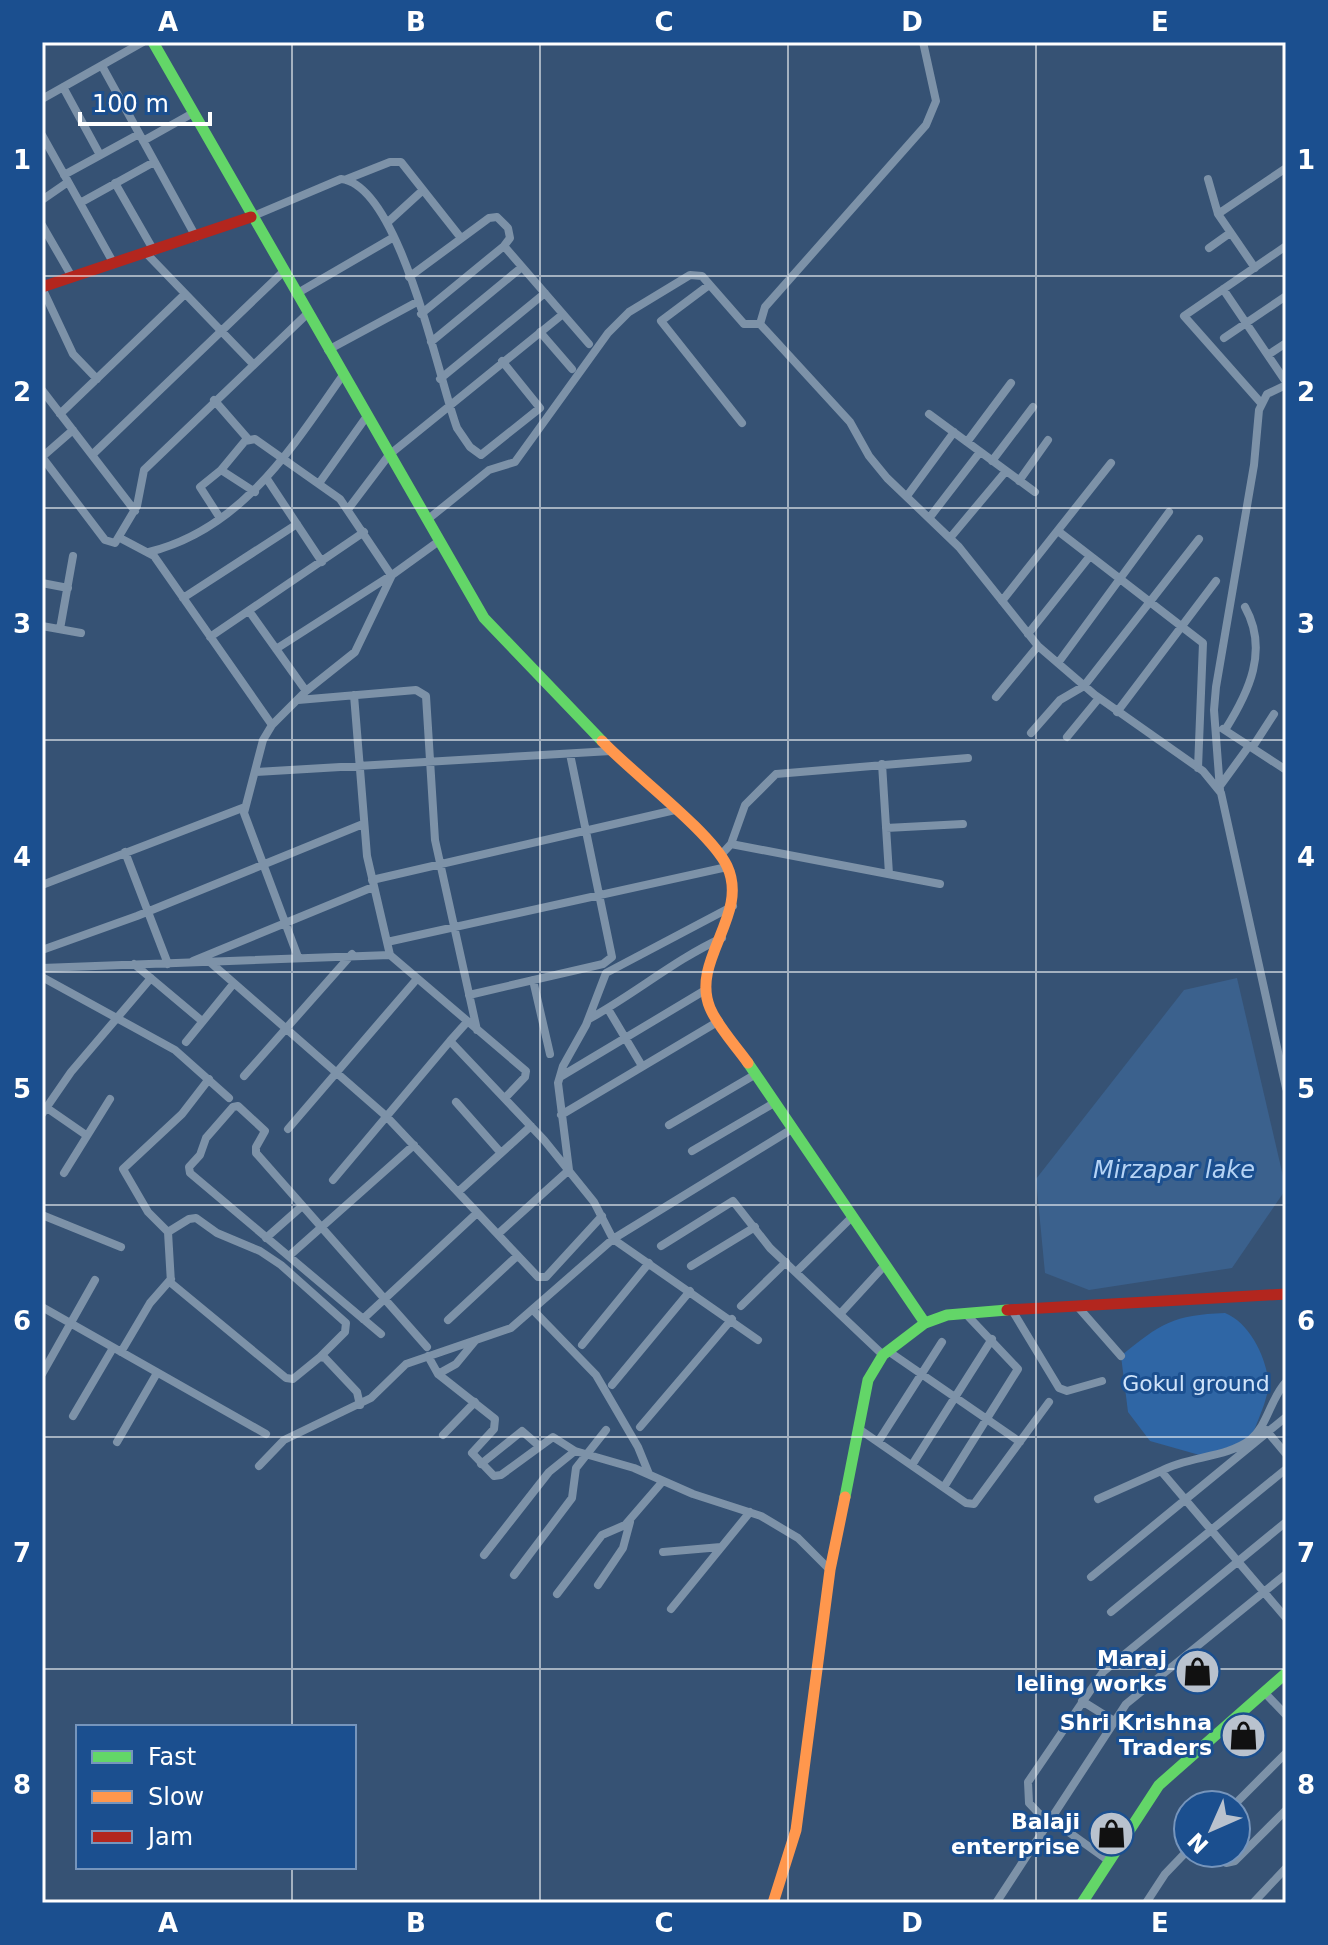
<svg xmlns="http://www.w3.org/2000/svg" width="1328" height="1945" font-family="'DejaVu Sans',sans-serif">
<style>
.green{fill:#2f66a5}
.water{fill:#3b618d}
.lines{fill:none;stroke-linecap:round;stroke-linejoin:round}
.street{stroke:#7d92a8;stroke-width:8}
.fast{stroke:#63d668;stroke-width:11}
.slow{stroke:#ff974d;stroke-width:11}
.jam{stroke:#b3261e;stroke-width:11}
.grid{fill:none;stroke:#fff;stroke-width:2;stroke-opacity:0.55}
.labels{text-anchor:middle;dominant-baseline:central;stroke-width:6;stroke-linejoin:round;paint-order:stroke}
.park-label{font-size:22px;fill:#cfe3fa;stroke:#1b4f8f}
.poi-label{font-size:22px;font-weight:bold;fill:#fff;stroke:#1b4f8f;text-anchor:end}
.water-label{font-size:24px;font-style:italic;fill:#b5d3f5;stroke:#1b4f8f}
.neatline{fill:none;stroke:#fff;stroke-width:3}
.grid-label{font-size:26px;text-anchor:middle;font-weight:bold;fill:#fff}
</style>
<rect width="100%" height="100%" fill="#365274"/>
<path class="green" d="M1225 1313C1248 1322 1265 1354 1268 1379 1271 1395 1256 1423 1251 1439L1203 1456 1150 1441 1128 1412 1121 1356C1161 1323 1173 1315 1225 1313Z"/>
<path class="water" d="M1237 978 1286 1189 1232 1268 1089 1290 1045 1273 1036 1179 1184 990Z"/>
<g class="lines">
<path class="street" d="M923 42 936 101 926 125 765 307 760 324 850 422 869 456 887 478 959 547 1038 646 1095 695 1203 771 1221 793 1286 1088
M102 66 196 237
M63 87 100 155
M42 99 143 42
M42 135 114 264
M143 141 193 113
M64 175 139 134
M347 179 390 162H401L461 238
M1208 179 1218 214
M115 183 154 251
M42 200 68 182
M80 203 154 162
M251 217 341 179C400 185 438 377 457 428L470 447 481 455 540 408 502 361
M388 222 423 190
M42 225 72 277
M504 246 589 344
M1209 248 1230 233
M146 253 253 364
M1255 268 1218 214 1286 168
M409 277 489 218 497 217 508 228 510 238 504 246 421 314
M709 285 661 321 742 423
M42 288 73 354 97 379
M1223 289 1286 382
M296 294 394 237
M540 332 572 369
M1224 338 1286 296
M431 342 522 267
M328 350 417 302
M1268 355 1286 343
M440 379 545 293
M42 390 135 511
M214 400 248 439
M1261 403 1184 316 1286 246
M60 414 185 294
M929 414 1035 492
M967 442 1011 383
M92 455 283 272
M42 457 105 540 115 543 137 506 144 470 307 314
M42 457 73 430
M992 461 1033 407
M221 470 255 492
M267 479 322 562
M1019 481 1048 440
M320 482 367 416
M907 496 954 432
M349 508 389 455 563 314
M930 517 980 452
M220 518 200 487 221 470 245 441 255 439 340 499 391 575
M427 520 489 470 515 462 608 333 629 312 690 275 702 276 744 324H760
M1058 531 1203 643 1198 768
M120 538 154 556 272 725
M950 538 1006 471
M149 552C242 529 292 448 343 375
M42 583 68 588
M183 598 297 524
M1002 601 1111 463
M249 611 306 691
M42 626 81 633
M60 629 73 556
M1028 634 1090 556
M210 637 364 532
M276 649 390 576
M1058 663 1169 512
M354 695 367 856 390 955 526 1071 525 1077 505 1098
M996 697 1038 646
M298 700 416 690 426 696 435 840 477 1030
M1117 712 1216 581
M1223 729 1286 770
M1225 730C1249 692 1269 650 1245 607
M1031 733 1060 700 1084 686 1199 539
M1067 737 1099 698
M1252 748 1274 714
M882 764 889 874
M256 772 611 751
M1220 786 1249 746
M1220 790 1214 710 1216 687 1254 465 1259 410 1267 394 1286 385
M886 828 963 824
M731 844 940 884
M125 852 168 964
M720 856 731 844 745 805 776 774 968 758
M372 880 675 810
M42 885 245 807
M387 942 727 867
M42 950 137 916 363 824
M298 957 244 813 263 740 272 725 306 691 355 652 392 575 439 541
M193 961 373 887
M211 963 386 1116 538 1277H546L602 1216
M134 964 202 1021
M42 968 390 955
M42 977 175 1050 229 1098
M533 980 550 1054
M469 995 603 964 612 957 570 754
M608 1009 642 1066
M589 1019C635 994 674 960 722 938
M450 1041 467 1022
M186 1042 234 983
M244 1076 352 954
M560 1077 707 989
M209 1079 182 1114 123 1169 148 1212 168 1232 171 1283 286 1378 293 1379 320 1357 325 1358 357 1392 360 1405
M456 1102 501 1153
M47 1108 86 1135
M42 1114 71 1072 151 978
M561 1115 719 1021
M669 1125 756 1074
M288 1129 416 980
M692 1151 774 1103
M64 1173 110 1099
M333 1180 450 1041 544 1140 594 1202 613 1239 758 1340
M458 1192 531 1126
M42 1215 121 1247
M168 1232 189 1219 196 1218 217 1233 260 1251 281 1265 346 1323 345 1332 320 1357
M498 1234 569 1170 558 1083 563 1066 586 1025 606 973 733 906
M266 1238 301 1207
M661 1246 733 1201 770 1248 883 1355
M289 1256 414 1145
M691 1266 755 1227
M796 1272 852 1217
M741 1306 786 1262
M42 1307 266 1434
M1078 1307 1121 1356
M533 1310 596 1375 638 1447 649 1474
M1012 1310 1059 1388 1067 1391 1102 1381
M841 1313 885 1265
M363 1319 477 1213
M448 1320 517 1256
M381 1334 190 1173 189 1167 200 1155 206 1138 233 1107 238 1106 265 1131 256 1147V1153L427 1347
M582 1345 649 1263
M888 1351 1020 1442
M121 1352 150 1303 171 1279
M428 1356 438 1374 495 1419 494 1429 472 1453 494 1476 501 1475 553 1437 575 1451 634 1468 693 1494 761 1516 798 1538 830 1570
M42 1374 95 1280
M438 1374 456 1364 475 1341
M612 1385 690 1291
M73 1416 113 1348
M640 1427 732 1319
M859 1429 966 1503 974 1504 1049 1402
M1266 1430 1286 1454
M443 1435 475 1402
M117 1442 157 1373
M878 1442 942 1342
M481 1464 522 1431 538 1445
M912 1465 992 1339
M259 1466 284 1440 371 1398 406 1364 511 1328 613 1239 792 1129
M1161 1471C1188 1456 1226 1458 1250 1440 1268 1425 1270 1399 1286 1382
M944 1487 1018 1369 965 1313
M1098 1499 1161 1471 1286 1618
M663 1552 721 1547
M484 1555 549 1472 575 1451
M514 1575 572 1498 576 1468 606 1430
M1091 1577 1286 1417
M598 1585 623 1548 630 1522
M557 1594 602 1535 625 1525 663 1481
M671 1609 750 1512
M1111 1612 1286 1469
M1264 1692 1286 1715
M1082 1701 1114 1721
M1234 1805 1286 1753
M1049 1818 1109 1861
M1047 1822 1029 1803 1028 1782 1103 1672 1286 1522
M1205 1853 1226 1863 1235 1861 1286 1810
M996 1903 1126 1704 1286 1574
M1146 1903 1165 1874 1188 1850
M1253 1903 1286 1868"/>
<path class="fast" d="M153 42 484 618 602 741
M748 1063 925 1323 947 1315 1007 1310
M845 1497 868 1380 883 1355 925 1323
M1082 1903 1159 1785 1286 1673"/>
<path class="slow" d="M602 741C632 773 710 831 727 866 750 915 690 960 710 1008 718 1027 736 1046 748 1063
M773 1903 796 1830 830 1570 845 1497"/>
<path class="jam" d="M42 287 251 217
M1007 1310 1286 1294"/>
</g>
<path class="grid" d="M292 42V1727M540 42V1903M788 42V1903M1036 42V1903M42 276H1286M42 508H1286M42 740H1286M42 972H1286M42 1205H1286M42 1437H1286M42 1669H1286M292 1867V1903"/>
<defs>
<symbol id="shop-disc" viewBox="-11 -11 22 22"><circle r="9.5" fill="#b9c2ce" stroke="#1b4f8f"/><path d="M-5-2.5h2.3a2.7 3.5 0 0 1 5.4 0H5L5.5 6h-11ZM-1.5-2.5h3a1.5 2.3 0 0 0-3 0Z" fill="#111"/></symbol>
</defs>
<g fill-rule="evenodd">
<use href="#shop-disc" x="1172" y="1646" width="51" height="51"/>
<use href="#shop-disc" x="1218" y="1710" width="51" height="51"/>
<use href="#shop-disc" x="1086" y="1808" width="51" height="51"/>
</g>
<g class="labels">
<g class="park-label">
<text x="1196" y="1383">Gokul ground</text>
</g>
<g class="poi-label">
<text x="1167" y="1658">Maraj<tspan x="1167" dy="25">leling works</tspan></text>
<text x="1212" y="1722">Shri Krishna<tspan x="1212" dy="25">Traders</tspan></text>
<text x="1080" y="1821">Balaji<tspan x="1080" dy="25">enterprise</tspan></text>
</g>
<g class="water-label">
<text x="1174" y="1170">Mirzapar lake</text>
</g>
</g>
<rect width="1328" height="1945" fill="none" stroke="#1b4f8f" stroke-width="88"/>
<rect x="76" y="1725" width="280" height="144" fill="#1b4f8f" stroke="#7695bc" stroke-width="2"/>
<rect x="92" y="1751" width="40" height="12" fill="#63d668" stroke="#7695bc" stroke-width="2"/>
<text x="148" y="1765" font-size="24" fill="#ffffff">Fast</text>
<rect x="92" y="1791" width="40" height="12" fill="#ff974d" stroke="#7695bc" stroke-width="2"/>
<text x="148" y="1805" font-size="24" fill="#ffffff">Slow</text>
<rect x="92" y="1831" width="40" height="12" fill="#b3261e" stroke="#7695bc" stroke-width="2"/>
<text x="148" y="1845" font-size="24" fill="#ffffff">Jam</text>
<g transform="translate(1212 1829) rotate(225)"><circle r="38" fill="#1b4f8f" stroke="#7695bc" stroke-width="2"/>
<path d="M0-6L14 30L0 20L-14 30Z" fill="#b9c2ce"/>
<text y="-12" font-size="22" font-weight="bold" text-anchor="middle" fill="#ffffff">N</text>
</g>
<path d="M80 112v12h130v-12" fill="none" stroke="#ffffff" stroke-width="4"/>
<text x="92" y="112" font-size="24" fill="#ffffff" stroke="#1b4f8f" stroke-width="6" paint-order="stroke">100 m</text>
<rect x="44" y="44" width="1240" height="1857" class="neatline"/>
<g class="grid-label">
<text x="168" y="31">A</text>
<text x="416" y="31">B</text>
<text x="664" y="31">C</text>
<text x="912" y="31">D</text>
<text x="1160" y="31">E</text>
<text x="22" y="169">1</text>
<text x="1306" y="169">1</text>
<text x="22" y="401">2</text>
<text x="1306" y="401">2</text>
<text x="22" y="633">3</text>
<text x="1306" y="633">3</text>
<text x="22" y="866">4</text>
<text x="1306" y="866">4</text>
<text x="22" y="1098">5</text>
<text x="1306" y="1098">5</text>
<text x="22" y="1330">6</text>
<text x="1306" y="1330">6</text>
<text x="22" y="1562">7</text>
<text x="1306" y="1562">7</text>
<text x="22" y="1794">8</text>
<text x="1306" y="1794">8</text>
<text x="168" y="1932">A</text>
<text x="416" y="1932">B</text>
<text x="664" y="1932">C</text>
<text x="912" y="1932">D</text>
<text x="1160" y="1932">E</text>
</g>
</svg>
